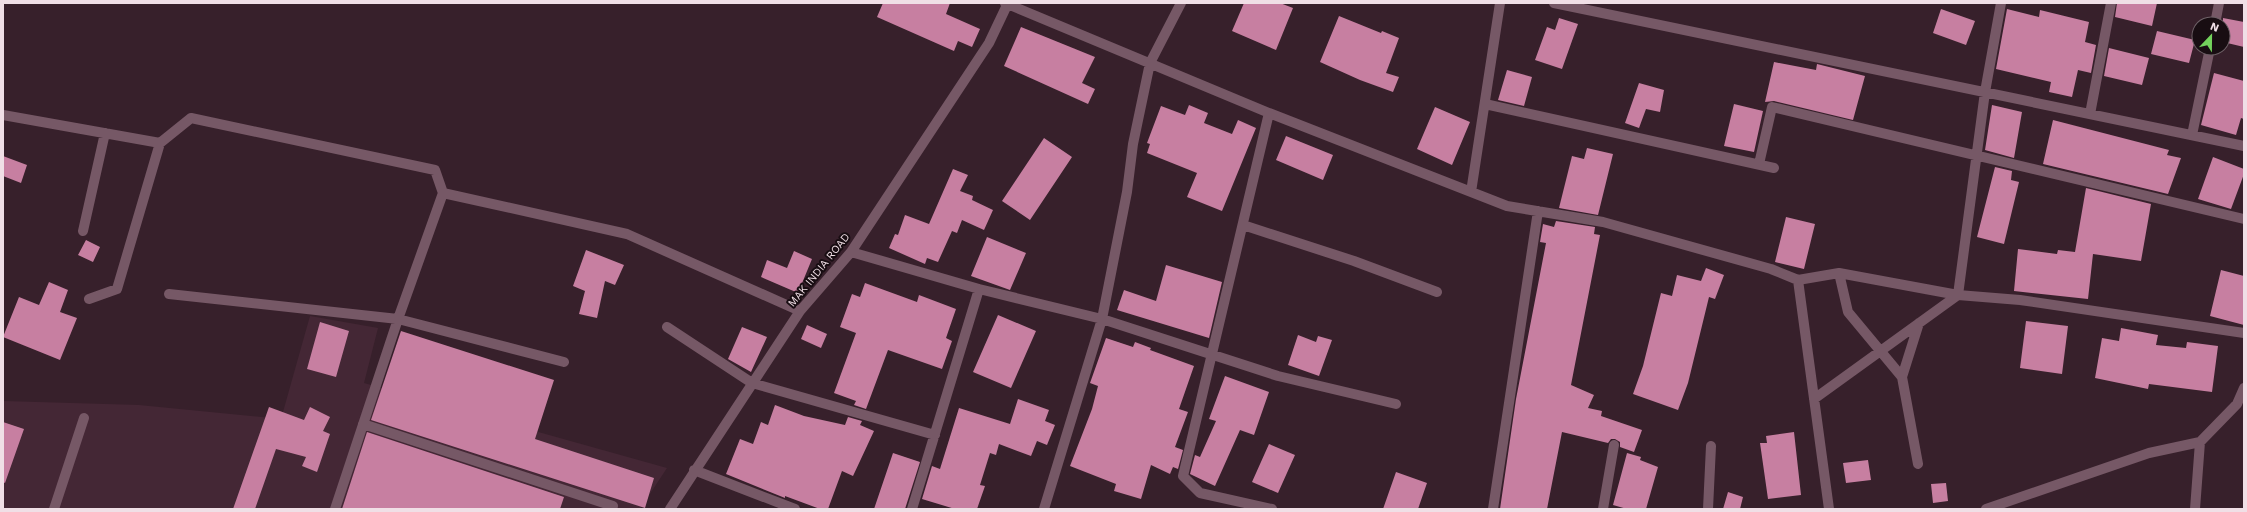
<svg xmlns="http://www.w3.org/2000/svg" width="2247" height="512" font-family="'Work Sans',sans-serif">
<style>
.built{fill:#442735}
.building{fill:#c77fa1}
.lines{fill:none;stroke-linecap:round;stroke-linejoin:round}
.minor{stroke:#765866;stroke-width:10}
.labels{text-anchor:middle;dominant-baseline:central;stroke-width:4;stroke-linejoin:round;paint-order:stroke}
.street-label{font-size:11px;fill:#f0dfe6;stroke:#180d12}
</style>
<rect width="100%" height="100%" fill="#37202b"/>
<path class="built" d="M310 316 378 328 364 383 667 468 640 509H3V401L139 405 281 419Z"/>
<path class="building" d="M883 3H950L946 14 980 29 972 47 958 41 954 51 877 17Z
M1244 3H1280L1293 8 1276 50 1232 31Z
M2117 3H2157L2152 26 2115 17Z
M1941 9 1975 21 1966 45 1933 33Z
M2007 9 2039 17 2040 10 2089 22 2085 42 2096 45 2091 73 2078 70 2072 97 2049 92 2051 82 1996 69Z
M1339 16 1381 33 1382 31 1399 38 1386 73 1399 77 1393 92 1360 80 1320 62Z
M1559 18 1578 24 1562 69 1535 60 1547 27 1555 30Z
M2223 18 2244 22V47L2223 42Z
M1021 27 1095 57 1082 83 1095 89 1088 104 1004 66Z
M2157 31 2195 40 2189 63 2151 54Z
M2109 48 2149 58 2142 85 2104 76Z
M1774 62 1816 70 1817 64 1865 76 1853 120 1774 101 1765 102Z
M1507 70 1532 77 1524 106 1498 100Z
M2214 73 2244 81V119L2241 118 2236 135 2201 125Z
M1639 83 1664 90 1660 112 1646 109 1639 128 1625 123Z
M1734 104 1763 111 1754 152 1724 146Z
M1189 105 1208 113 1204 123 1232 134 1238 120 1256 128 1222 211 1187 197 1197 173 1147 153 1150 144 1147 143 1161 106 1185 115Z
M1992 105 2022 112 2014 158 1985 150Z
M1435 107 1470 122 1452 165 1417 149Z
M2053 120 2169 150 2167 155 2181 158 2168 194 2043 164Z
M1286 136 1333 155 1323 180 1276 160Z
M1044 138 1072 157 1030 220 1002 201Z
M1587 148 1613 154 1598 215 1559 208 1572 156 1584 159Z
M3 156 27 165 21 183 3 176Z
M2213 157 2244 169V174L2231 209 2198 199Z
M1995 167 2012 171 2011 180 2019 182 2004 244 1977 237Z
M953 169 968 175 960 191 973 196 972 200 993 210 984 230 962 220 957 233 952 231 938 262 927 258 925 264 889 248 895 234 898 235 905 215 929 224Z
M2086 188 2151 204 2141 261 2093 254 2088 299 2014 291 2018 249 2057 254 2058 250 2075 252Z
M1786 217 1815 224 1804 269 1775 262Z
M1556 221 1595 227 1594 234 1600 235 1571 385 1594 395 1588 408 1602 411 1601 416 1642 430 1634 452 1620 447V442L1615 439H1611L1608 443 1562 432 1547 509H1500L1516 399 1546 243 1540 242 1543 224 1554 227Z
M987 237 1026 253 1010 290 971 276Z
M86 240 100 247 93 262 78 255Z
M586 250 624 265 615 285 605 281 597 318 579 314 585 291 573 286Z
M794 251 812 259 798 293 761 277 767 260 787 268Z
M1166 265 1222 282 1209 338 1117 310 1124 290 1156 301Z
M1706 268 1724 275 1715 299 1709 297 1688 383 1678 410 1633 394 1643 366 1661 293 1672 296 1677 275 1701 281Z
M2221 270 2244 276V325L2210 316Z
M49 282 68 290 60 312 77 318 60 360 3 337 19 297 39 305Z
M865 283 917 302 919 295 956 309 946 338 952 341 942 369 888 350 866 409 854 405 856 401 834 393 856 333 840 327 852 294 860 297Z
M998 315 1036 331 1011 388 973 372Z
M2026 321 2068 326 2062 374 2020 368Z
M320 322 349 331 336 377 307 369Z
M807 325 827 334 821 348 801 339Z
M742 327 767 337 751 372 728 359Z
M2121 328 2158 335 2156 345 2186 348 2187 342 2218 346 2212 392 2149 384 2148 389 2095 378 2102 338 2119 341Z
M401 331 554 380 535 439 654 478 645 508 371 420Z
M1298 335 1316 342 1318 336 1332 340 1319 376 1288 365Z
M1106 338 1133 347 1135 342 1151 348 1150 350 1194 366 1179 409 1188 412 1175 447 1183 450 1178 469 1173 467 1170 474 1151 465 1141 499 1114 491 1116 484 1070 466 1092 409 1098 386 1090 383Z
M1225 376 1269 392 1254 435 1240 430 1215 486 1190 474 1195 455 1200 457 1216 421 1209 419Z
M1018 399 1049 410 1045 421 1055 425 1047 445 1037 441 1031 456 999 444 996 455 990 453 980 485 985 486 977 509H955L922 499 932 466 940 469 959 408 1010 424Z
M775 405 804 416 845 425 848 417 862 421 860 425 874 431 853 476 842 471 828 509H820L785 496V498L726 474 740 439 753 444 761 422 768 425Z
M269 407 304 420 310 407 330 417 323 431 330 434 317 472 302 466 306 457 276 449 255 509H233Z
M3 422 24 429 5 483 3 482Z
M367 432 564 497 560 509H342Z
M1794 432 1801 495 1768 499 1760 443H1767L1766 436Z
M1269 444 1295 455 1278 493 1252 482Z
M893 453 920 462 905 509H874Z
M1627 453 1641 457 1640 460 1658 467 1646 509H1627L1613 505Z
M1868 460 1871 480 1846 483 1843 463Z
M1396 472 1427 483 1418 509H1383Z
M1946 483 1948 501 1933 503 1931 484Z
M1728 492 1743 497 1740 509H1723Z"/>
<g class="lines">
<path class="minor" d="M1005 3 1269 113 1183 476 1200 493 1272 509
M1554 3 2244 146
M2215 24 2219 3
M1485 104 1774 168
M1269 113 1507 206 1603 222 1771 269 1798 280 1839 273 1958 295 2020 300 2244 333
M2090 114 2111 3
M3 115 160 143 191 118 435 170 443 193
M2192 135 2210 48
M1759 164 1772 107 2244 219
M1471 192 1500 3
M1243 225 1354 261 1437 292
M83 231 105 133
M851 252 979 289 1102 319 1278 376 1396 404
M1839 273 1848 312 1902 377 1918 464
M1798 280 1829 509
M169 294 398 319 564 362
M89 299 117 289 160 143
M667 327 752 383 935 435
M1902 377 1919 323
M1814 399 1958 295 1985 92 2001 3
M363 424 613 506 611 509
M694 470 795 509
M54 509 84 418
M335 509 398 319 443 193 627 234 800 311
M670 509 800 311 851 252 989 43 1008 3
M912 509 979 289
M1044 509 1102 319 1127 192 1133 144 1150 63 1181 3
M1493 509 1538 211
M1603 509 1614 445
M1708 509 1711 446
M1986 509 2149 453 2200 442 2237 404 2244 388
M2195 509 2200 442"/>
</g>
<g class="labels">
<g class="street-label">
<text transform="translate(819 270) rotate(-51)">MAK INDIA ROAD</text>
</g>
</g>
<rect width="2247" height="512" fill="none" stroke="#f0dfe6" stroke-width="8"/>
<g transform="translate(2211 36) rotate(22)"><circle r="19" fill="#180d12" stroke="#6e6167"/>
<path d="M0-3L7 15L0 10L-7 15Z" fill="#73d25c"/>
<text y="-6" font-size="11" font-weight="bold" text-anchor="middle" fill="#f0dfe6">N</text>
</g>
</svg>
